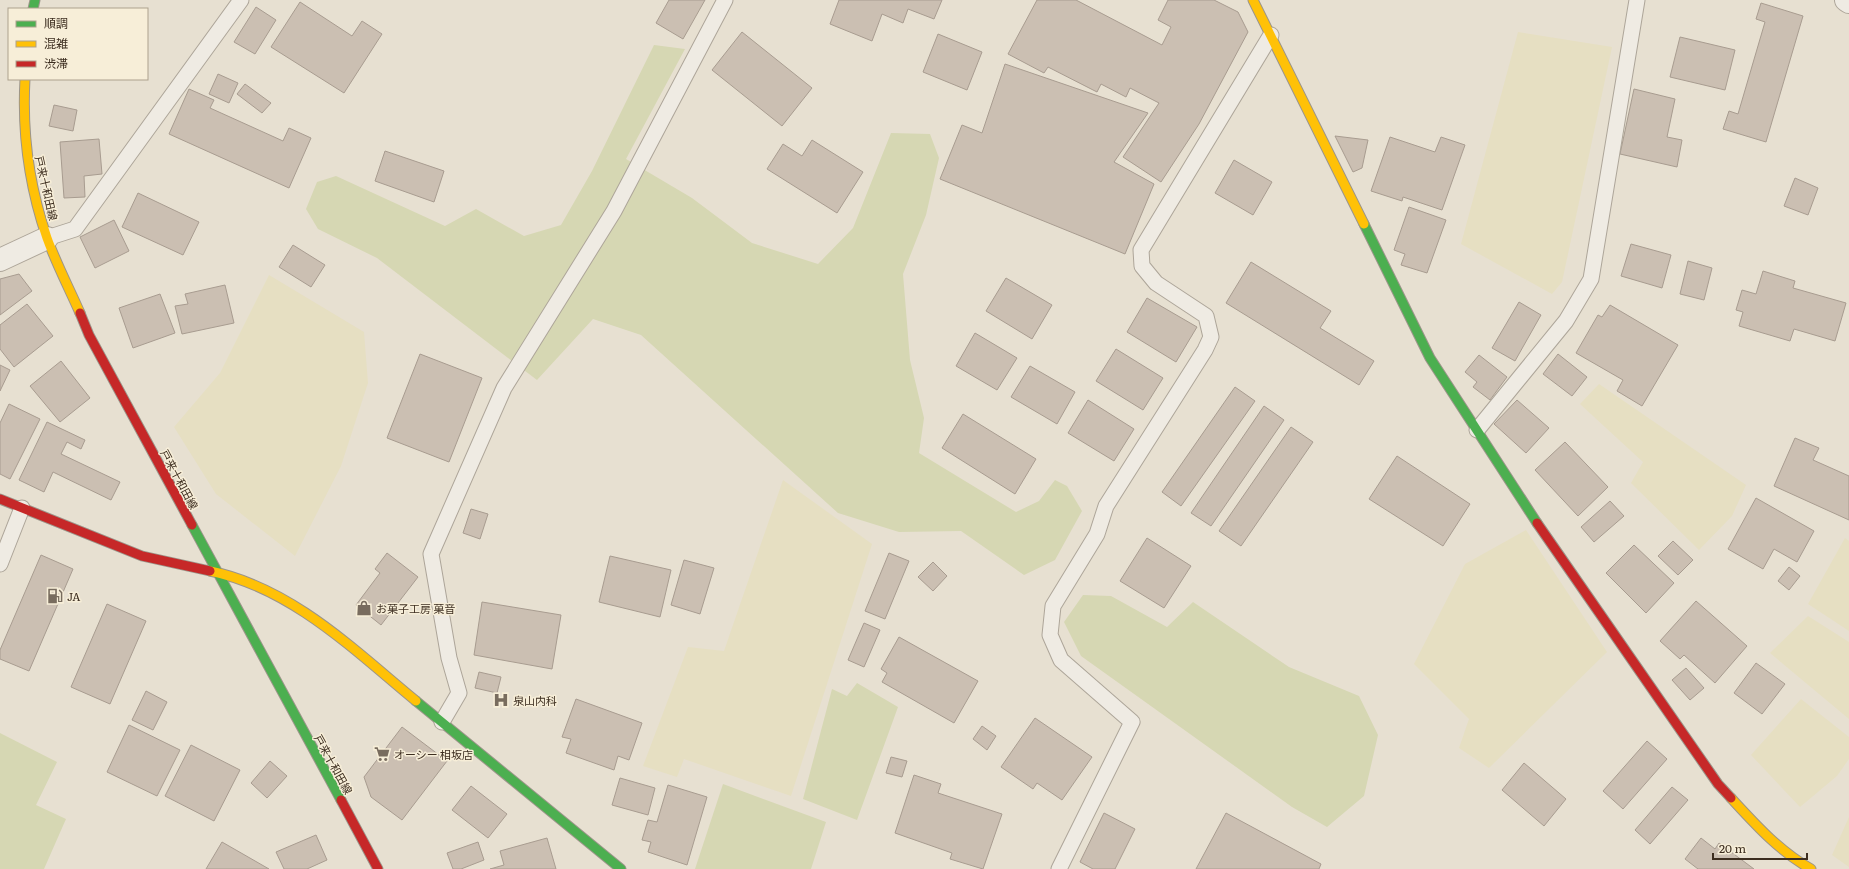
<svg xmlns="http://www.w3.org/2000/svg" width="1849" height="869" font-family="Literata,'Noto Sans JP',serif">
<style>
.farmland{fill:#e6dfc2}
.green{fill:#d6d7b3}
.building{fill:#cbbfb2;stroke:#a89c90}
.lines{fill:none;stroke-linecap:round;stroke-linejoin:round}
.lane-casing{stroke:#ada599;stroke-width:17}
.street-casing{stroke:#ada599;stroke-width:24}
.fast-casing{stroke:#9c958a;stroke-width:11}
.slow-casing{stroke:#9c958a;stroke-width:11}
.jam-casing{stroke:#9c958a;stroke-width:11}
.lane{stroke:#efebe3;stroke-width:15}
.street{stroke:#efebe3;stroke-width:22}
.fast{stroke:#4caf50;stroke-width:9}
.slow{stroke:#ffc107;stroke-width:9}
.jam{stroke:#c62828;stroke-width:9}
.labels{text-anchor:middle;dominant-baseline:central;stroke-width:3;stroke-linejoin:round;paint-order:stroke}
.street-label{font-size:11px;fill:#3d2e20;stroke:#f7eed8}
.poi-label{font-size:11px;fill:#3d2e20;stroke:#f7eed8;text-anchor:start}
</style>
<rect width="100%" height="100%" fill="#e7e0d1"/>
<path class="farmland" d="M1518 32 1612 47 1562 282 1552 294 1461 244Z
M269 275 364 332 368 383 341 466 295 556 216 494 174 427 220 373Z
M1599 384 1746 485 1732 516 1699 550 1631 483 1643 462 1580 404Z
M783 480 872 544 791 796 684 759 677 777 643 766 688 647 724 651Z
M1526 530 1607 652 1489 768 1459 748 1469 719 1414 664 1465 564Z
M1845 538 1849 541V631L1808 604Z
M1808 616 1849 642V719L1770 653Z
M1801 699 1849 737V759L1837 776 1800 807 1751 755Z
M1849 817V867L1832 855Z"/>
<path class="green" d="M654 45 685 49 626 159 692 198 752 243 818 264 853 228 891 133 930 134 939 158 926 215 903 274 910 360 924 418 919 453 1016 512 1039 501 1055 480 1067 486 1082 511 1055 560 1024 575 961 531 899 532 838 513 641 335 593 319 537 380 377 258 318 229 306 209 317 182 336 176 445 226 476 209 524 236 561 225 592 171Z
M1083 595 1111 596 1167 627 1193 602 1289 667 1359 696 1378 735 1364 796 1327 827 1292 807 1081 656 1064 622Z
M857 683 898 707 857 820 803 799 832 689 847 696Z
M0 733 57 762 36 805 66 819 44 869H0Z
M723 784 826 822 811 869H695Z"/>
<path class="building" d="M669 0H705L683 39 656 23Z
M839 0H942L934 19 908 9 903 23 882 14 872 41 830 24Z
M1037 0H1076L1162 45 1171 27 1158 20 1168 0H1214L1238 12 1248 32 1199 124 1161 182 1123 157 1159 103 1130 88 1126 97 1101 84 1097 92 1048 67 1044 73 1008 54Z
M300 2 352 36 362 21 382 34 344 93 271 47Z
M1761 3 1803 16 1766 142 1723 129 1729 111 1738 114 1765 22 1756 19Z
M256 7 276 20 255 54 234 42Z
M742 32 812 88 782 126 712 70Z
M938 34 982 52 967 90 923 72Z
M1680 37 1735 50 1725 90 1670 77Z
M1005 64 1148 113 1114 162 1154 184 1125 254 940 179 962 125 982 133Z
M218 74 238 83 229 103 209 94Z
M245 84 271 103 262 113 237 94Z
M189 89 214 100 210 108 283 141 289 128 311 138 289 188 169 134Z
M1634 89 1675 99 1667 137 1682 140 1677 167 1620 154Z
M54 105 77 110 73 131 49 126Z
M1335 136 1368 140 1362 168 1353 172Z
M1390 137 1435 152 1441 137 1465 145 1442 210 1403 197 1402 201 1371 191Z
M99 139 102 174 84 176 85 197 64 198 60 142Z
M812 140 863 172 837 213 767 169 783 144 802 156Z
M385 151 444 171 434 202 375 181Z
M1234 160 1272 182 1253 215 1215 193Z
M1795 178 1818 188 1808 215 1784 206Z
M138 193 199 222 183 255 122 227Z
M1409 207 1446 220 1427 273 1401 265 1405 254 1394 250Z
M114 220 129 251 95 268 80 237Z
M1631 244 1671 255 1662 288 1621 276Z
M293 245 325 265 311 287 279 267Z
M1688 261 1712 268 1704 300 1680 294Z
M1251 262 1331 311 1320 328 1374 361 1359 385 1226 303Z
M1763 271 1795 281 1793 288 1846 303 1835 341 1794 329 1790 341 1739 326 1743 312 1736 310 1742 290 1756 294Z
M19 274 32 291 0 315V279Z
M1006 278 1052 305 1032 339 986 311Z
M225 285 234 323 182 334 175 306 188 304 185 294Z
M160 294 175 333 133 348 119 308Z
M1147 298 1197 327 1176 362 1127 332Z
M1519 302 1541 315 1515 361 1492 348Z
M27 304 53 336 14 367 0 349V325Z
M1610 305 1678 345 1642 406 1617 391 1623 380 1576 353 1598 315 1602 317Z
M975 333 1017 358 997 390 956 366Z
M1116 349 1163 378 1143 410 1096 381Z
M420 354 482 378 449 462 387 438Z
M1558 354 1587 377 1572 396 1543 374Z
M1479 355 1507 377 1490 400 1473 387 1477 382 1465 372Z
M61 361 90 398 60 422 30 386Z
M0 365 10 370 0 391Z
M1030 366 1075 392 1057 424 1011 397Z
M1235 387 1255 401 1181 506 1162 492Z
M1088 400 1134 429 1114 461 1068 433Z
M1517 400 1549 428 1526 453 1494 424Z
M9 404 40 419 10 479 0 474V423Z
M1264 406 1284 420 1211 526 1191 513Z
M963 414 1036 459 1015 494 942 448Z
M47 422 85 440 81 449 67 442 61 454 120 482 111 500 53 472 44 492 19 480Z
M1291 427 1313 442 1241 546 1219 531Z
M1795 438 1819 448 1813 460 1849 476V520L1774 486Z
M1565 442 1608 487 1578 516 1535 470Z
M1397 456 1470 504 1443 546 1369 499Z
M1756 498 1814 531 1797 562 1774 549 1763 569 1728 549Z
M1610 501 1624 516 1594 542 1581 527Z
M471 509 488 514 480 539 463 533Z
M1147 538 1191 566 1164 608 1120 581Z
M1673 541 1693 560 1678 575 1658 556Z
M1634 545 1674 583 1646 613 1606 573Z
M387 553 418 577 381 625 356 605 380 573 375 569Z
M889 553 909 561 885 619 865 611Z
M41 555 73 569 29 671 0 659V650Z
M610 556 671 570 660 617 599 602Z
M684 560 714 568 700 614 671 605Z
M933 562 947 576 933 591 918 577Z
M1789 567 1800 576 1789 590 1778 581Z
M1696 601 1747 646 1715 683 1684 655 1680 659 1660 641Z
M482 602 561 615 552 669 474 655Z
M107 604 146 621 110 704 71 687Z
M864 623 880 630 864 667 848 660Z
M899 637 978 681 954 723 882 682 887 673 881 669Z
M1756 663 1785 684 1762 714 1734 693Z
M1686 668 1704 688 1690 700 1672 680Z
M479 672 501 677 497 693 475 688Z
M146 691 167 702 153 730 132 720Z
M576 699 642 723 629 760 618 756 614 770 566 753 571 739 562 737Z
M1035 718 1092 757 1062 800 1037 783 1033 789 1001 767Z
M129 725 180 750 157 796 107 772Z
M982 726 996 736 987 750 973 739Z
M402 727 447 761 402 820 371 797 364 777Z
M1647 741 1667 759 1623 809 1603 791Z
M191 745 240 770 214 821 165 796Z
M891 757 907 761 902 777 886 773Z
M270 761 287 776 267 798 251 783Z
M1524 763 1566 799 1544 826 1502 790Z
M914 775 941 784 938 793 1002 814 983 869 950 859 952 853 895 833Z
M620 778 655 788 648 815 612 805Z
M668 785 707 797 687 865 648 852 651 842 642 840 648 820 657 822Z
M471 786 507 814 488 838 452 810Z
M1672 787 1688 800 1650 844 1635 830Z
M1104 813 1135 829 1115 869H1093L1080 862Z
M1226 813 1321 864 1319 869H1196Z
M316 835 327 860 307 869H284L276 852Z
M547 838 556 869H490L504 865 500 851Z
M1701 838 1715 849 1719 843 1754 869H1698L1685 859Z
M222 842 269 869H206Z
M478 842 484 860 461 869H453L447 853Z"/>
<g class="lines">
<defs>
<path id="lane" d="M47 238 75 229 241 0
M1477 430 1566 321 1591 279 1637 0
M0 564 22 508
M442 722 459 693 449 658 431 554 504 388 614 211 725 0
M1059 869 1132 722 1061 660 1050 635 1053 606 1097 534 1106 506 1205 350 1211 337 1206 316 1156 283 1142 266 1141 250 1271 35"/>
<path id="street" d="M1846 0 1849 2
M0 260 47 238"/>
<path id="fast" d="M33 9 35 0
M1364 224 1430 358 1537 523
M192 525 341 800
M416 701 621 869"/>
<path id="slow" d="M1253 0 1364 224
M25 79C22 133 29 186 47 238 56 263 69 288 80 313
M210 571C292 588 354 650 416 701
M1731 798C1755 824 1779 851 1811 869"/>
<path id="jam" d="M80 313 89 335 192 525
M0 499 142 556 210 571
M1537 523 1718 784 1731 798
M341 800 378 869"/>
</defs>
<use href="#lane" class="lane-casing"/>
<use href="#street" class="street-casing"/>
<use href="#fast" class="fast-casing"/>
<use href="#slow" class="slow-casing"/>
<use href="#jam" class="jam-casing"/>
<use href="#lane" class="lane"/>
<use href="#street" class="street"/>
<use href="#fast" class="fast"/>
<use href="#slow" class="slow"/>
<use href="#jam" class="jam"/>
</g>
<defs>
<symbol id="fuel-bare" viewBox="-9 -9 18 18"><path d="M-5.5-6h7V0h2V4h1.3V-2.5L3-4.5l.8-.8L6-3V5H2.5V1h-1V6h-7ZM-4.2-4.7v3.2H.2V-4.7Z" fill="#786c5e" stroke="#f7eed8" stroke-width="2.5" paint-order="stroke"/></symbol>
<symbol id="shop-bare" viewBox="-9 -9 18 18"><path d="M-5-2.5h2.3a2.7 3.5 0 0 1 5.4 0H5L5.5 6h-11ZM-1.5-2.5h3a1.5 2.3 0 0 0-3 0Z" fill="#786c5e" stroke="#f7eed8" stroke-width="2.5" paint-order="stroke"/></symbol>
<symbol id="hospital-bare" viewBox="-9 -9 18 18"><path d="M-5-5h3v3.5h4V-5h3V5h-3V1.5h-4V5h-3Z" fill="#786c5e" stroke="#f7eed8" stroke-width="2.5" paint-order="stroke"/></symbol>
<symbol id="supermarket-bare" viewBox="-9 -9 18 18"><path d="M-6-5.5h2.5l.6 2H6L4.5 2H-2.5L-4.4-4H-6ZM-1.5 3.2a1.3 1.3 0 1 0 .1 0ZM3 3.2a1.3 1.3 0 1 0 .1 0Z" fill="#786c5e" stroke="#f7eed8" stroke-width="2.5" paint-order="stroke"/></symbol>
</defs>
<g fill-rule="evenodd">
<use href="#fuel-bare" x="44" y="585" width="22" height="22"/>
<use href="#shop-bare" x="353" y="597" width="22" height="22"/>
<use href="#hospital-bare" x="490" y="689" width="22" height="22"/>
<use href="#supermarket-bare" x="371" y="743" width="22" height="22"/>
</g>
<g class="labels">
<g class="street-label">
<text transform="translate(47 188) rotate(77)">戸来十和田線</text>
<text transform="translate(180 479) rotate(62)">戸来十和田線</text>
<text transform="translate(334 764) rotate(61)">戸来十和田線</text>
</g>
<g class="poi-label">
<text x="67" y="596">JA</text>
<text x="376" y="608">お菓子工房 菓音</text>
<text x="513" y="700">泉山内科</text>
<text x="394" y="754">オーシー 相坂店</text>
</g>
</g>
<rect x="8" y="8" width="140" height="72" fill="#f7eed8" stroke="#ada18e"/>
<rect x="16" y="21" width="20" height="6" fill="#4caf50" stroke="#ada18e"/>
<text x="44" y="28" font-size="12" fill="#3d2e20">順調</text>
<rect x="16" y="41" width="20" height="6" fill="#ffc107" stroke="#ada18e"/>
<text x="44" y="48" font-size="12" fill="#3d2e20">混雑</text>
<rect x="16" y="61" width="20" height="6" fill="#c62828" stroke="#ada18e"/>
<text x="44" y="68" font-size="12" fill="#3d2e20">渋滞</text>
<path d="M1713 853v6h94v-6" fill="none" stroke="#3d2e20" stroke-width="2"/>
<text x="1719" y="853" font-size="12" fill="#3d2e20" stroke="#f7eed8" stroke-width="3" paint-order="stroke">20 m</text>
</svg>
